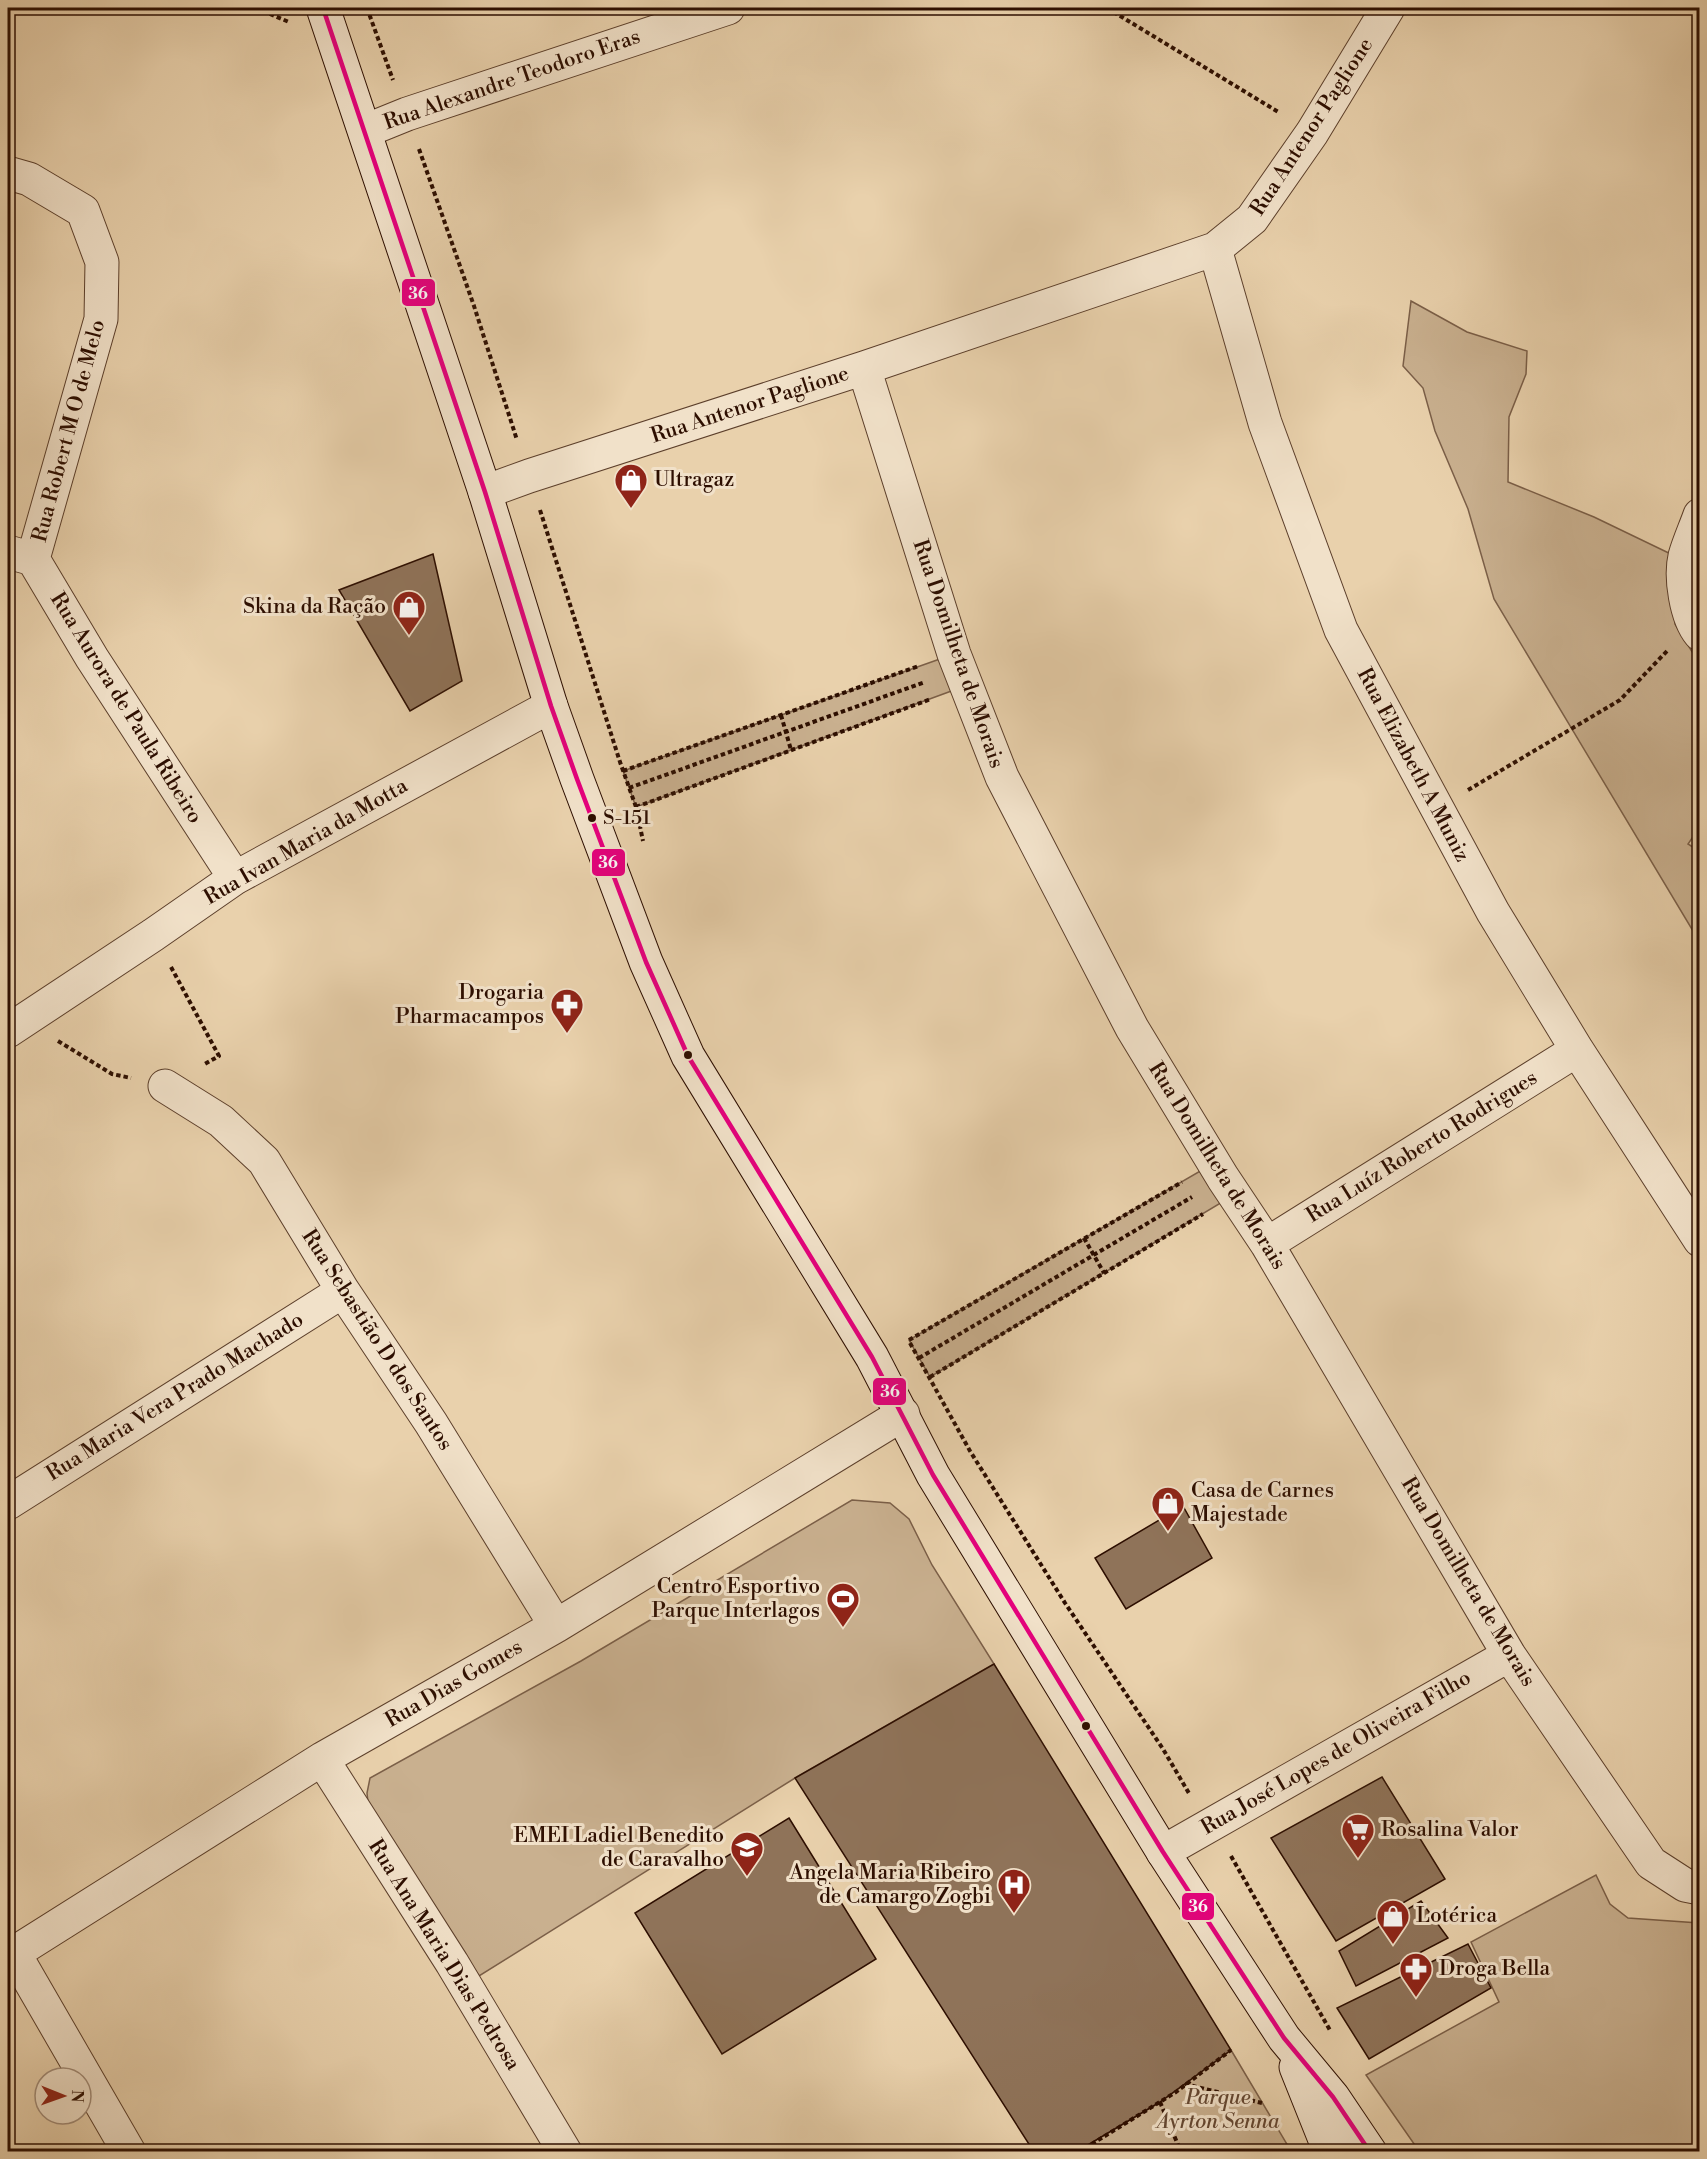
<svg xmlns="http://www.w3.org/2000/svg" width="1707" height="2159" font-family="'Libre Bodoni',serif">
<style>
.green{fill:#c9b08f;stroke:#7b5f48;stroke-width:1.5}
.building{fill:#8f7359;stroke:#2d0e00;stroke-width:1.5}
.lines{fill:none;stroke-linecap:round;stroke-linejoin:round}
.minor-casing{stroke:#5c3f2b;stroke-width:35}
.secondary-casing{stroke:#2d0e00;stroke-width:35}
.path{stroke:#2d0e00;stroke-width:4;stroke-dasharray:4.5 3;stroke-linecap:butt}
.minor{stroke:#f1e1c9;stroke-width:33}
.secondary{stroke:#f1e1c9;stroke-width:33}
.bus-1-casing{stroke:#f1e1c9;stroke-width:9}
.bus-1{stroke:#e5007d;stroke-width:4.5}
.bus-dot{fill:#2d0e00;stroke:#f1e1c9;stroke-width:2}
.labels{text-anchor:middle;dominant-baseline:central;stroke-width:6;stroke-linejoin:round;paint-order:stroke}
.bus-label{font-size:20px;fill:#2d0e00;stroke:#f1e1c9;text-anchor:start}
.street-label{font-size:21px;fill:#2d0e00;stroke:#f1e1c9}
.poi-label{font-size:21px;fill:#2d0e00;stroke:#f1e1c9;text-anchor:start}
.park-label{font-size:21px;font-style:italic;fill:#644732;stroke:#f1e1c9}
.line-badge{stroke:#f1e1c9;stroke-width:2}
.badge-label{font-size:16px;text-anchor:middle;font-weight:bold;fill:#fff}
</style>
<rect width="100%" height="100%" fill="#e9d1ac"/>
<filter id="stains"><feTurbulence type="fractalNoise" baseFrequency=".00333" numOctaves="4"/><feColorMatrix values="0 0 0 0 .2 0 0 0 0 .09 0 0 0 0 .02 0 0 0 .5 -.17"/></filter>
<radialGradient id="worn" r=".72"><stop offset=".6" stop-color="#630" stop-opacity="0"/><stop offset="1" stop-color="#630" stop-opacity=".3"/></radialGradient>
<path class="green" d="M1411 301 1467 332 1527 351 1526 374 1509 417 1508 482 1594 517 1675 556V624L1699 663V828L1688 844 1699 851V941L1494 599 1468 509 1435 431 1423 388 1403 366Z
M954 654 965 686 636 807 623 771Z
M1214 1163 1234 1195 930 1377 909 1340Z
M852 1500 890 1503 909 1519 932 1565 994 1664 795 1778 479 1976 369 1812 367 1793 370 1778 581 1661Z
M1596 1875 1610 1904 1628 1918 1699 1923V2151H1419L1366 2075 1499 2002 1471 1942Z
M1231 2050 1291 2151 1076 2152 1160 2102Z"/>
<path class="building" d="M433 554 462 681 410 711 339 590Z
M1183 1506 1212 1558 1126 1609 1095 1558Z
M994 1664 1231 2050 1160 2102 1076 2152H1034L795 1778Z
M1382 1777 1445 1879 1336 1941 1271 1838Z
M789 1818 876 1959 722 2054 635 1913Z
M1421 1901 1448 1938 1356 1986 1339 1951Z
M1468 1944 1491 1988 1369 2059 1337 2008Z"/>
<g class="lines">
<defs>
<path id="minor" d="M365 131 407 114 728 8
M8 173 29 179 83 211 102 262 101 319 33 559
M1215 249 1265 423 1341 630 1493 912 1577 1050 1700 1240
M864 368 954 654 1002 777 1132 1028 1223 1178 1267 1244 1509 1655 1651 1863 1685 1885 1700 1888
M485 492 529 476 864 368 1215 249 1252 219 1312 133 1388 8
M1700 515C1695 529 1689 542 1685 556 1680 577 1686 617 1700 634
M8 552 33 559 92 658 235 878
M8 1031 153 935 235 878 551 706
M165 1086 221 1121 264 1161 343 1291 431 1423 556 1626
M1267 1244 1577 1050
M8 1503 343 1291
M322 1759 452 1963 565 2152
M1163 1852 1509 1655
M14 1953 129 2152
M8 1957 322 1759 556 1626 903 1414"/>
<path id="secondary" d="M323 8 485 492 551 706 577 779 646 962 688 1056 872 1357 933 1475 1163 1852 1284 2038 1333 2097 1370 2152
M1296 2067 1330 2152"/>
</defs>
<use href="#minor" class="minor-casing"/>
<use href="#secondary" class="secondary-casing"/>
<path class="path" d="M256 8 289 22
M367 8 393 80
M1107 8 1280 113
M419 149 474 306 517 440
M540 510 620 762 636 807 643 841
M781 715 791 750
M623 771 919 666
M629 788 925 682
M1468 790 1620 700 1667 651
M636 807 931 699
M171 967 219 1056 203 1065
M58 1041 112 1074 131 1078
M1084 1238 1104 1273
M909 1340 1182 1182
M910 1343 970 1451 1065 1603 1163 1749 1190 1795
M919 1358 1192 1197
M930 1377 1203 1214
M1231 1856 1331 2032
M1185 2084 1262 2103
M1160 2102 1181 2152
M1079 2152 1176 2092 1231 2050"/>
<use href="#minor" class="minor"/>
<use href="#secondary" class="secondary"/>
<defs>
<path id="bus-1" d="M323 8 485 492 551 706 577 779 646 962 688 1056 872 1357 933 1475 1163 1852 1284 2038 1333 2097 1370 2152"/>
</defs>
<use href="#bus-1" class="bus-1-casing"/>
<use href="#bus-1" class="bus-1"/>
</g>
<defs>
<symbol id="shop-pin" viewBox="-11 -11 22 30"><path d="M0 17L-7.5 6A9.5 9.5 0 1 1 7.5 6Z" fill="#8f2418" stroke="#f1e1c9"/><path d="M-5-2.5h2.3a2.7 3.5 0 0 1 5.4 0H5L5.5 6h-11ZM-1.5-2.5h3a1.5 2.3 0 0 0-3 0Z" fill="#fff"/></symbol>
<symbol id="pharmacy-pin" viewBox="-11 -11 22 30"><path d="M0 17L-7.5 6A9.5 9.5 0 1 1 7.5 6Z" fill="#8f2418" stroke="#f1e1c9"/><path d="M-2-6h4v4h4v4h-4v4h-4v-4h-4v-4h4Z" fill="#fff"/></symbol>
<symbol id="stadium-pin" viewBox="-11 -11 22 30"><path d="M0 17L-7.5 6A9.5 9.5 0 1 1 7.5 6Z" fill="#8f2418" stroke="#f1e1c9"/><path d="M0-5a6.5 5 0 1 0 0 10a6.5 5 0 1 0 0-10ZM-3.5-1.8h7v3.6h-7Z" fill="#fff"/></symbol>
<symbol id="supermarket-pin" viewBox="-11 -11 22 30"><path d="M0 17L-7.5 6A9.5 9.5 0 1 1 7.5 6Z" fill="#8f2418" stroke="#f1e1c9"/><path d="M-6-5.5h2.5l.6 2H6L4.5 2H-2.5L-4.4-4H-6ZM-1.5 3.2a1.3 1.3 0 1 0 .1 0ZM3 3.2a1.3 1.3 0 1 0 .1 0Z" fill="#fff"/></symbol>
<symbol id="school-pin" viewBox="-11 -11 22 30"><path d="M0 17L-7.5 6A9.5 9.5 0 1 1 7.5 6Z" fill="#8f2418" stroke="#f1e1c9"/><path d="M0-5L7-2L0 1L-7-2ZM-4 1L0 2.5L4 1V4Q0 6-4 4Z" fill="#fff"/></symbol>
<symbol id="hospital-pin" viewBox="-11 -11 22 30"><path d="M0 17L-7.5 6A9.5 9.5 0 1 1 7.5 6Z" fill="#8f2418" stroke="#f1e1c9"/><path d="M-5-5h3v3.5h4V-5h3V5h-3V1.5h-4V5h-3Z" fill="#fff"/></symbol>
</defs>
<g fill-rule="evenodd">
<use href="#shop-pin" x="612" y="461" width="38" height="52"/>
<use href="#shop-pin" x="390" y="588" width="38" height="52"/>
<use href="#pharmacy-pin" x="548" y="986" width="38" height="52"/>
<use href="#shop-pin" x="1149" y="1484" width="38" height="52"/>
<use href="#stadium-pin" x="824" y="1580" width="38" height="52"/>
<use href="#supermarket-pin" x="1339" y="1811" width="38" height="52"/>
<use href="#school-pin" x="728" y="1829" width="38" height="52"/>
<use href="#hospital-pin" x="995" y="1866" width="38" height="52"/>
<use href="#shop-pin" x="1374" y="1897" width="38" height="52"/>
<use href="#pharmacy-pin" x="1397" y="1950" width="38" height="52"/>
</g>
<g class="bus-dot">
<circle cx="592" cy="818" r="5"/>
<circle cx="688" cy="1055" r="5"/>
<circle cx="1086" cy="1726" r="5"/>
</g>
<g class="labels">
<g class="bus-label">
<text x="603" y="818">S-151</text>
</g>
<g class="street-label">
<text transform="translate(512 80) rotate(-19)">Rua Alexandre Teodoro Eras</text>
<text transform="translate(1312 127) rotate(-57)">Rua Antenor Paglione</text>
<text transform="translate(750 405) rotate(-18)">Rua Antenor Paglione</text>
<text transform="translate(69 431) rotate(-75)">Rua Robert M O de Melo</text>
<text transform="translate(958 654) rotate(71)">Rua Domilheta de Morais</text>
<text transform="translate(126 708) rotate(58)">Rua Aurora de Paula Ribeiro</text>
<text transform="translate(1413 765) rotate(62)">Rua Elizabeth A Muniz</text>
<text transform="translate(306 842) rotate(-30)">Rua Ivan Maria da Motta</text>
<text transform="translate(1422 1147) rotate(-32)">Rua Luíz Roberto Rodrigues</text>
<text transform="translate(1217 1166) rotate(58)">Rua Domilheta de Morais</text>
<text transform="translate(377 1340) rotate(57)">Rua Sebastião D dos Santos</text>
<text transform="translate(175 1397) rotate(-32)">Rua Maria Vera Prado Machado</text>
<text transform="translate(1468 1582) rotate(59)">Rua Domilheta de Morais</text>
<text transform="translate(454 1684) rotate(-30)">Rua Dias Gomes</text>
<text transform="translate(1336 1753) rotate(-30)">Rua José Lopes de Oliveira Filho</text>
<text transform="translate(444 1955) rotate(58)">Rua Ana Maria Dias Pedrosa</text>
</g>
<g class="poi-label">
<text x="654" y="480">Ultragaz</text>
<text x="386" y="607" text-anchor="end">Skina da Ração</text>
<text x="544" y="993" text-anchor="end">Drogaria<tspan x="544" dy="24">Pharmacampos</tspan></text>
<text x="1191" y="1491">Casa de Carnes<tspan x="1191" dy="24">Majestade</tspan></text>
<text x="820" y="1587" text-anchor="end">Centro Esportivo<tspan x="820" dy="24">Parque Interlagos</tspan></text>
<text x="1381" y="1830">Rosalina Valor</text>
<text x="724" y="1836" text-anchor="end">EMEI Ladiel Benedito<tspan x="724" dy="24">de Caravalho</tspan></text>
<text x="991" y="1873" text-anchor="end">Angela Maria Ribeiro<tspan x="991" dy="24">de Camargo Zogbi</tspan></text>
<text x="1416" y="1916">Lotérica</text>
<text x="1439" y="1969">Droga Bella</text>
</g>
<g class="park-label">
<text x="1218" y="2098">Parque<tspan x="1218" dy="24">Ayrton Senna</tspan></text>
</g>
</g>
<g class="line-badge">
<rect x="401" y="278" width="35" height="29" rx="6" fill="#e5007d"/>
<rect x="591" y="848" width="35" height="29" rx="6" fill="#e5007d"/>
<rect x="872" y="1377" width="35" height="29" rx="6" fill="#e5007d"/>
<rect x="1181" y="1892" width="34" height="29" rx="6" fill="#e5007d"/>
</g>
<g class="badge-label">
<text x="418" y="299">36</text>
<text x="608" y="868">36</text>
<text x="890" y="1397">36</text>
<text x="1198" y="1912">36</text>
</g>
<rect width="1707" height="2159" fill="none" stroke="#e9d1ac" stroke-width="30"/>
<rect x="9" y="9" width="1689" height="2141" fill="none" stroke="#2d0e00" stroke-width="3"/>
<rect x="15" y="15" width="1677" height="2129" fill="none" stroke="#2d0e00" stroke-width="1.5"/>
<g transform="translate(63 2096) rotate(91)"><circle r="28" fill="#f1e1c9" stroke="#a38d79" stroke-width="1.5"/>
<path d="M0-4.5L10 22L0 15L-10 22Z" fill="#8f2418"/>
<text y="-9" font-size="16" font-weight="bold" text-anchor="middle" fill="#2d0e00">N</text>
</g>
<rect width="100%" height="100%" filter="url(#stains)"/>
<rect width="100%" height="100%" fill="url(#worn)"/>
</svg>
